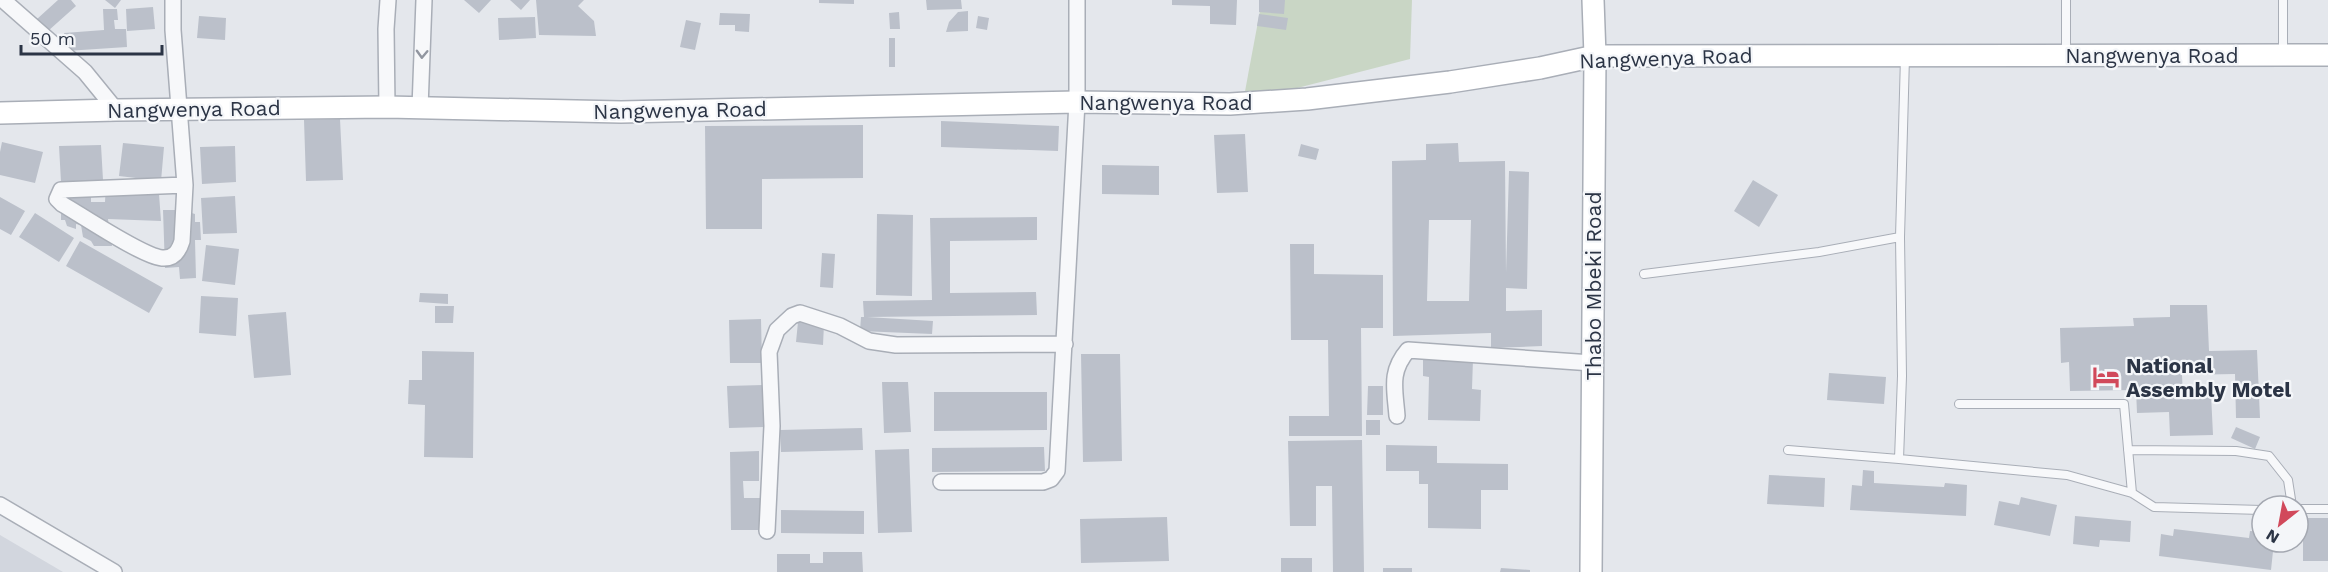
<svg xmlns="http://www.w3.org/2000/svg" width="2328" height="572" font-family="'Work Sans',sans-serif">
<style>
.built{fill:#d2d6de}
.green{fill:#c9d6c5}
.building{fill:#bbc0ca;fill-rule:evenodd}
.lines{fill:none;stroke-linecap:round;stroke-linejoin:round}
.lane-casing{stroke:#a9aeb7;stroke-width:10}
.street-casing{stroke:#a9aeb7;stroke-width:18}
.secondary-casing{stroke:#a9aeb7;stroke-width:24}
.lane{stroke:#f7f8fa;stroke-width:8}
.street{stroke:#f7f8fa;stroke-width:15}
.secondary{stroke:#fff;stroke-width:21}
.oneway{stroke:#9196a0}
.labels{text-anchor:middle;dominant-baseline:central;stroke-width:4.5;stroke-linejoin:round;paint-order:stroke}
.street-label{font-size:21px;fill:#2b3445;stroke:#f4f6f9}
.poi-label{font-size:21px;font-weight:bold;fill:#2b3445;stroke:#f4f6f9;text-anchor:start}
</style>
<rect width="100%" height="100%" fill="#e4e7ec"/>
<path class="built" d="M0 535 63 572H0Z"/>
<path class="green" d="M1262 0H1412L1410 59 1243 102Z"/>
<path class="building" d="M58 0H71L76 6 48 31 37 19Z
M105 0H121L115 8Z
M464 0H491L479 13Z
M510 0H530L521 10Z
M536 0H584L578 6 594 21 596 36 539 35Z
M819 0H854V4L819 3Z
M926 0H961L962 9 927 10Z
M1172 0H1237L1236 25 1210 24V6L1172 5Z
M1259 0H1285L1284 14 1259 12Z
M153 7 155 29 127 31 126 9Z
M103 9H117L118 20H114L115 29H126L127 47 66 51 64 33 104 30Z
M968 11V31L946 32 949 22 958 12Z
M899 12 900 29H890L889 13Z
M720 13 750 14 749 32 735 31V25H719Z
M1259 14 1288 18 1286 30 1257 26Z
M199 16 226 18 225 40 197 38Z
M978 16 989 18 987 30 976 28Z
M535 17 536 38 499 40 498 18Z
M686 20 701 23 695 50 680 47Z
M889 38H895V67H889Z
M340 119 343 180 306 181 304 120Z
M941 121 1059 126 1058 151 941 147Z
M863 125V178L762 179V229H706L705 126Z
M1245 134 1248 192 1217 193 1214 135Z
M2 142 43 152 35 183 0 175V152Z
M123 143 164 147 161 181 119 176Z
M1458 143 1459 162 1505 161 1506 273 1509 171 1529 172 1527 289 1506 288V311L1542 310V346L1491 348V333L1393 336 1392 161 1426 160V144ZM1429 220H1471L1469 301H1427Z
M1301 144 1319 149 1316 160 1298 156Z
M101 145 103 180 61 182 59 146Z
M235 146 236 182 202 184 200 147Z
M1102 165 1159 166V195L1102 194Z
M1753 180 1778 195 1759 227 1734 211Z
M106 183 159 194 161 221 108 219 112 246H94L91 241 83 237 81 225 76 224V229L67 226 65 220H61V192L91 193V202H105Z
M235 196 237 233 203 234 201 198Z
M0 197 25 211 11 235 0 229Z
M163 210H181L195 214V222H200L201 240H195L196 278 180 279 179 267 165 268Z
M35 213 74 238 59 262 19 237Z
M877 214 913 215 912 296 876 295Z
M1037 217V240L950 241V293L1036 292 1037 315 867 317 933 321 932 334 860 331 861 317H864L863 301 932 300 930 218Z
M80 241 163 288 149 313 66 266Z
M1290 244H1314V274L1383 275V328H1361L1362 436H1289V416H1329L1328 340H1291Z
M206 245 239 249 235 285 202 281Z
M822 253 835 254 833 288 820 287Z
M420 293 448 294V304L419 302Z
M201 296 238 298 236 336 199 333Z
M2170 305H2207L2209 351 2257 350 2260 418H2236L2235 374 2182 375 2183 395 2211 394 2213 435 2170 436 2169 412 2137 413 2136 390 2070 391 2069 362 2061 363 2060 328 2134 326 2133 318 2170 317Z
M435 306H454L453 323H435Z
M286 312 291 375 254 378 248 315Z
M761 319 762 363H730L729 320Z
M798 322 824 324 823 345 796 342Z
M422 351 474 352 473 458 424 457 425 405 408 404 409 380H422Z
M1081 354H1120L1122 461 1083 462Z
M1423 358 1473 359 1472 389 1481 390 1480 421 1428 420 1429 377 1423 376Z
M1829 373 1886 377 1884 404 1827 400Z
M882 382H908L911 432 884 433Z
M763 385 765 427 729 428 727 386Z
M1368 386H1383V415H1367Z
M934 392H1047V430L934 431Z
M1366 420H1380V435H1366Z
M2236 427 2260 437 2255 449 2231 438Z
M862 428 863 450 781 452 780 430Z
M1362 440 1364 572H1333L1332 486H1316V526H1290L1288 441Z
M1386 445 1437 446V463L1508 464V490H1481V529L1428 528V484H1419V471H1386Z
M1044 447 1045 471 932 472V448Z
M909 449 912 532 878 533 875 450Z
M759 451V481H743L744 498H761L762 530H731L730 452Z
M1863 470 1874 471V483L1944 487 1945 483 1967 485 1966 516 1850 510 1852 485 1862 486Z
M1769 475 1825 478 1824 507 1767 504Z
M2021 497 2057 505 2050 536 1994 525 1999 501 2019 505Z
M781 510 864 511V534L781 533Z
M2075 516 2131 521 2130 542 2100 540 2099 547 2073 544Z
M1167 517 1169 561 1081 563 1080 519Z
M2298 518H2328V561H2303V531H2298Z
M2174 529 2249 538 2250 531 2262 532V542H2274L2271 570 2159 556 2161 534 2173 536Z
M823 552H862L863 572H777V554H810V563H823Z
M1281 558H1312V572H1281Z
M1383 568H1412V572H1383Z
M1501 568 1530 570V572H1500Z"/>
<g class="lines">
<defs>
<path id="lane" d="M2283 0V52
M2066 54V0
M1905 57 1900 237 1902 376 1899 459 2067 475 2132 493 2154 507 2262 510
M1644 274 1819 252 1900 237
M1959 404H2124L2132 493
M1788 450 1899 459
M2128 450 2236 451 2269 456 2288 480 2292 506
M2298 509H2328"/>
<path id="street" d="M3 0 85 72 116 110
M173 0V30L185 185 182 241C179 251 174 259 162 258 142 256 83 216 62 204L57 199 61 190 185 185
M387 107 386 29 388 0
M420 108 424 0
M1397 416C1395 389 1389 372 1408 350L1592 363
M941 482H1043L1051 479 1057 471 1077 102V0
M0 505 114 572
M767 531 772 426 769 352 777 330 792 316 800 313 840 326 869 341 896 345 1065 344"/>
<path id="secondary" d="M0 113 116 110 387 107 621 112 1077 102 1230 104 1307 99 1450 82 1540 68 1595 56 2328 55
M1591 572 1595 56 1593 0"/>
</defs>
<use href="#lane" class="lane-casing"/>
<use href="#street" class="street-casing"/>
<use href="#secondary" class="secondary-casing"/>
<use href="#lane" class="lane"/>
<use href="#street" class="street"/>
<use href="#secondary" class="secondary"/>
</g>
<defs><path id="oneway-chevron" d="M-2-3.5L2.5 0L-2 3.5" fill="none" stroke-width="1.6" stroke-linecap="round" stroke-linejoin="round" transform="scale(1.5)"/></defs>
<use class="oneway" href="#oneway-chevron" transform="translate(422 54) rotate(92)"/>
<defs>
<symbol id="hotel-bare" viewBox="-9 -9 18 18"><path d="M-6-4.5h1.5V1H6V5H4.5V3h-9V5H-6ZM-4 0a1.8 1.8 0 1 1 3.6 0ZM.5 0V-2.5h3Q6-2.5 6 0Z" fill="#d1495b" stroke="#f4f6f9" stroke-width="2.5" paint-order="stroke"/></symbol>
</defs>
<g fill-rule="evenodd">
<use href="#hotel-bare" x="2087" y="358" width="38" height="38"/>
</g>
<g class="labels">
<g class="street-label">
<text x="2152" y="55">Nangwenya Road</text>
<text transform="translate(1666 58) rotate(-2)">Nangwenya Road</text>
<text x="1166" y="102">Nangwenya Road</text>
<text transform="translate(194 109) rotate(-1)">Nangwenya Road</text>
<text transform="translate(680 110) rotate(-1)">Nangwenya Road</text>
<text transform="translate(1593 286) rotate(-90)">Thabo Mbeki Road</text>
</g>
<g class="poi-label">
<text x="2126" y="365">National<tspan x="2126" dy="24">Assembly Motel</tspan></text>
</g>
</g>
<g transform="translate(2280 524) rotate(211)"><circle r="28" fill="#f4f6f9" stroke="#a4a8b1" stroke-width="1.5"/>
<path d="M0-4.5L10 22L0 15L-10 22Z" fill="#d1495b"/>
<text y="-9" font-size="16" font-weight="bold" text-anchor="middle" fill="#2b3445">N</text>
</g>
<path d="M21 45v9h141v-9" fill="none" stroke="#2b3445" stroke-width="3"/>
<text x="30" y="45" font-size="18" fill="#2b3445" stroke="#f4f6f9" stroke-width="4.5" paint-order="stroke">50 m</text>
</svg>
